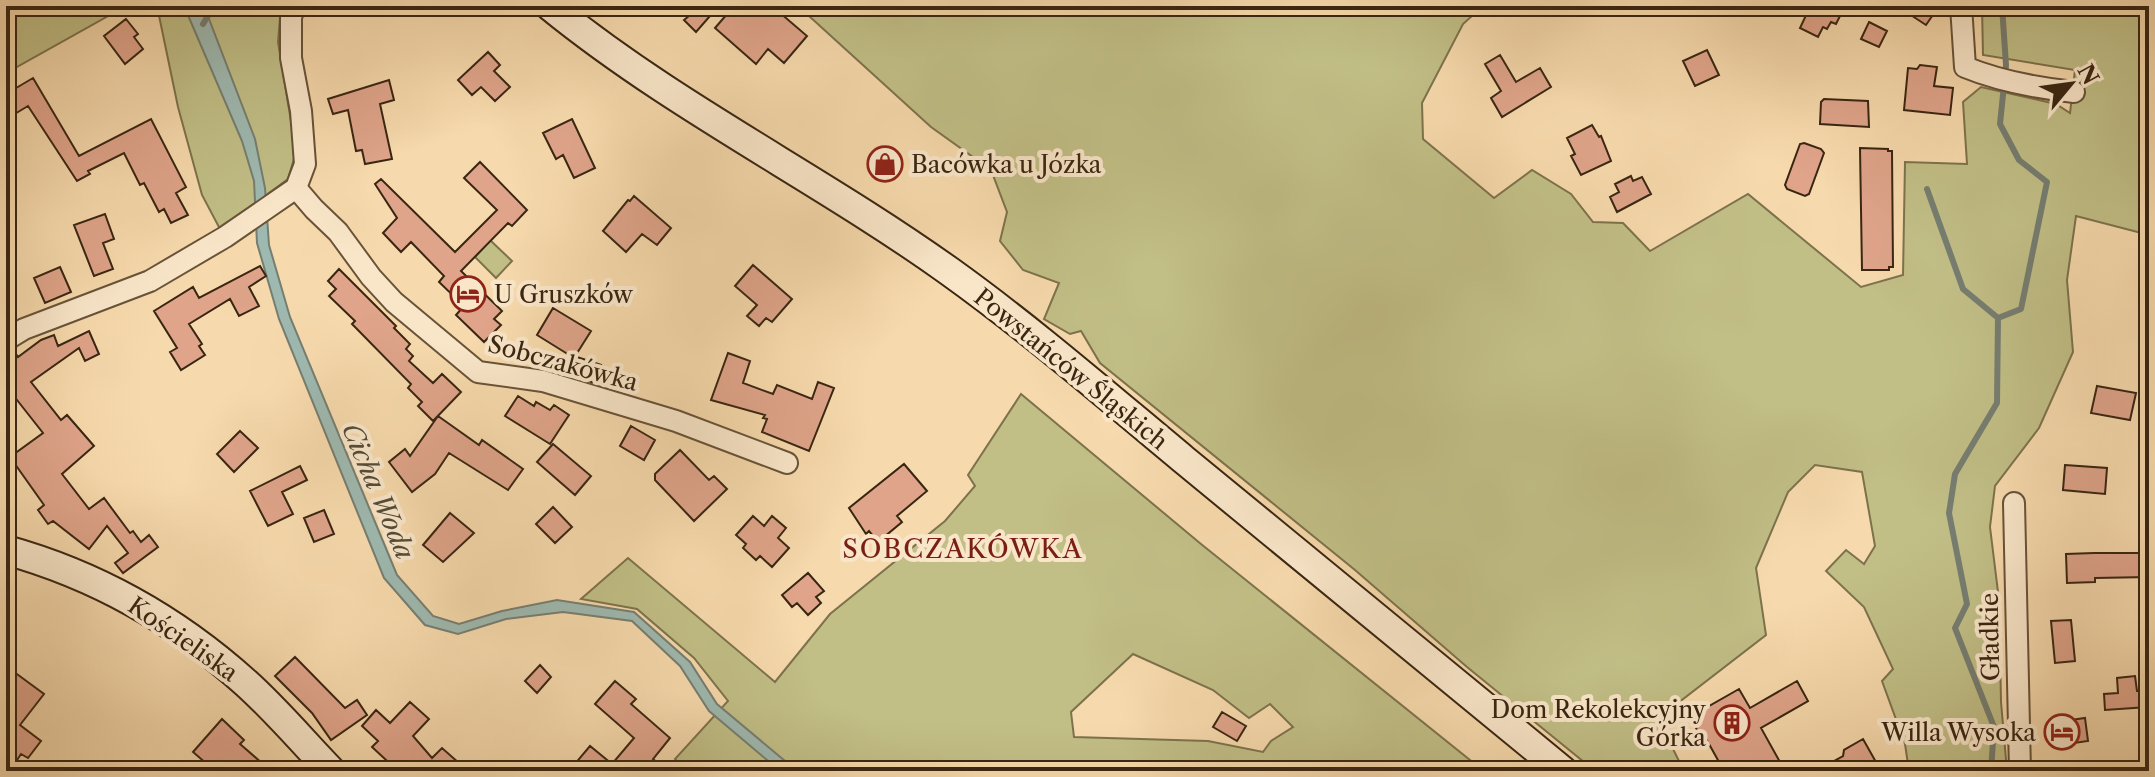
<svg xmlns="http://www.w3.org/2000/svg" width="2155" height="777" font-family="'Libre Caslon Text',serif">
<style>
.green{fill:#c1be86;stroke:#7d724c;stroke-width:2;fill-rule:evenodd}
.water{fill:#9eb9b0;stroke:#767e71;stroke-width:2}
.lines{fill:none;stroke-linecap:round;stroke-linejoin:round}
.stream{stroke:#767e71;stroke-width:6}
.building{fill:#dfa48a;stroke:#392612;stroke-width:2}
.street-casing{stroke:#685338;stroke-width:24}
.secondary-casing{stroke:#392612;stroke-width:32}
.street{stroke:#f9e6c9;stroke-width:20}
.secondary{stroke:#f9e6c9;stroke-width:28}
.labels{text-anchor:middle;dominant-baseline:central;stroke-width:8;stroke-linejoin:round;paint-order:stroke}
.poi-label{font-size:24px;fill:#392612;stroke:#f9e6c9;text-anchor:start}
.street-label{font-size:24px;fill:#392612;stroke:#f9e6c9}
.water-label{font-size:26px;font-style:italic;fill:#524b3a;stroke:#f9e6c9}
.neighbourhood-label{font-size:26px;letter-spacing:2px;fill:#7a1f14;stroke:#f9e6c9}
</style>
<rect width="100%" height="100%" fill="#f6d9ac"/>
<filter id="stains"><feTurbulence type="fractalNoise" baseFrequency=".0025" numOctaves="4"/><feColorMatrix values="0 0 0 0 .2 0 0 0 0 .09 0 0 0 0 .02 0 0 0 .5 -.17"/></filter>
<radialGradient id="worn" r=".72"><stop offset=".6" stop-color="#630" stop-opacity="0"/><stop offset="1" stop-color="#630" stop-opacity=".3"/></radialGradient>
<path class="green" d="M6 6H126L6 73Z
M157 6H281L278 42 296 152 288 179 220 229 202 195 178 107Z
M798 6H1483L1463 24 1422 103 1423 139 1494 198 1532 170 1571 194 1593 222 1623 223 1650 251 1748 194 1861 287 1903 275 1905 162 1967 164 1963 102 1981 87 2056 104 2070 113 2075 70 1983 55 1982 6H2143L2149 8V235L2076 216 2067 280 2073 352 2039 428 1995 486 1990 527 1999 600 2001 702 2007 771H1909L1905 744 1882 681 1893 669 1864 607 1826 571 1846 550 1864 564 1875 546 1862 472 1815 465 1788 492 1756 568 1766 635 1669 710 1661 725 1684 771H1595L1467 667 1355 570 1100 363 1081 331 1070 334 1044 319 1059 283 1023 270 1000 241 1007 212 991 170 931 127Z
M490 240 512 261 496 278 475 257Z
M1021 394 1201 544 1475 764 1472 771H686L675 759 728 701 694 658 637 609 581 599 628 558 775 682 830 614 945 521 975 486 968 475ZM1133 654 1213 690 1249 718 1270 704 1293 727 1271 741 1263 752 1208 741 1074 737 1071 712Z"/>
<path class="water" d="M184 6H204L255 139 265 188 269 245 290 317 397 575 433 616 459 624 502 611 557 600 634 612 690 662 717 704 797 771H780L709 711 680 666 632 621 563 612 506 619 458 634 425 625 384 578 279 319 257 243 254 181 242 141Z"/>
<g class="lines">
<path class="stream" d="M203 24 214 6
M1927 189 1963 289 1998 318
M1991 771 1994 727 1955 628 1967 604 1949 513 1955 474 1997 403 1998 318 2021 309 2047 182 2019 160 2000 124 2006 65 2002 6"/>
</g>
<path class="building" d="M701 6 710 16 696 32 684 20Z
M734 6H772L807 36 784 63 768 49 756 64 715 28Z
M1798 6H1845L1836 24 1831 22 1827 29 1823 27 1818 37 1800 28 1808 11Z
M1897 6H1939L1926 25Z
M126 19 138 34 134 37 143 49 125 64 104 36Z
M1869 22 1887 31 1879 47 1861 39Z
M1707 50 1719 75 1695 86 1683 61Z
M488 52 500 65 494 71 510 87 495 101 481 87 472 95 458 80Z
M1500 55 1516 82 1540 68 1551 87 1502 117 1491 98 1501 91 1485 64Z
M1920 65 1937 67 1934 86 1953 88 1950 115 1904 110 1908 68 1917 69Z
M33 78 79 156 151 119 186 187 176 193 188 215 171 223 164 209 159 212 144 183 140 185 124 153 88 171 90 174 77 181 28 106 13 115 6 104V94Z
M389 80 394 100 380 104 392 159 365 164 362 150 356 151 348 110 333 114 328 99Z
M1824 99 1868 101 1869 127 1820 124 1821 102Z
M572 119 595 168 574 178 563 155 556 159 543 133Z
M1592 125 1599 137 1601 136 1611 161 1581 175 1571 156 1575 154 1567 138Z
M1804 143 1821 149 1824 153 1809 194 1805 196 1787 189 1785 185 1800 144Z
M1860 148 1888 149V151H1892L1893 267H1889V270H1862Z
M480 162 527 210 512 226 508 223 461 271 502 311 494 319 501 325 484 342 456 315 464 306 439 282 444 276 411 242 401 252 383 233 397 218 375 184 381 179 455 252 497 210 464 178Z
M1631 176 1633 181 1642 177 1651 194 1617 212 1610 197 1619 192 1615 184Z
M634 196 671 228 657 245 642 234 626 252 603 231 628 200 630 201Z
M105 214 114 239 103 243 113 269 94 276 74 225Z
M753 265 792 299 772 322 766 318 759 326 747 316 757 305 735 286Z
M260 266 266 276 249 287 259 306 239 316 230 299 189 324 202 344 199 346 205 355 181 370 170 352 177 348 154 311 193 287 199 298Z
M60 267 71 292 45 303 34 278Z
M339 269 396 326 394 328 410 344 406 349 413 356 409 361 433 383 442 374 461 392 433 421 418 406 422 402 408 388 411 384 352 324 355 321 329 296 336 289 328 281Z
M553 308 591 331 574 358 537 335Z
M89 331 99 354 85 361 79 348 31 382 61 420 67 415 94 446 62 474 89 509 104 498 130 533 133 531 141 542 149 535 158 547 123 573 115 563 128 553 107 526 89 549 53 521 48 524 38 510 44 505 10 457 43 433 6 386V353L14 351 18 357 41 340 54 335 58 346Z
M728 353 750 361 743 383 773 394 777 385 812 399 818 382 834 388 809 451 762 432 767 419 763 418 765 415 711 400Z
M577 357 601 365 595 383 570 376Z
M2097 386 2136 393 2130 420 2091 413Z
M518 396 534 406 536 402 550 410 554 405 569 415 550 444 505 416Z
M438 416 479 445 482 440 523 469 508 490 449 453 435 474 412 492 389 462 405 449 410 456Z
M631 426 655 440 644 460 620 446Z
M240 431 258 448 234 472 217 454Z
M553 444 591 476 575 495 537 462Z
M680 450 709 480 714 476 727 489 694 521 655 480V474Z
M904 464 927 491 897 516 902 522 878 542 869 531 866 534 849 508Z
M2065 465 2107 468 2105 494 2063 490Z
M300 466 307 480 282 492 293 514 268 526 250 491Z
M553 507 572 527 555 543 536 524Z
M324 510 334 534 314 542 304 518Z
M450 513 474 533 443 562 423 545Z
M753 516 764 526 772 516 786 528 778 538 789 548 772 567 760 556 756 560 743 548 746 544 736 535Z
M2094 553H2149V577L2095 578V582L2067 583 2066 554Z
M808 573 824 591 816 597 821 603 808 615 797 603 792 607 782 595Z
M2071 620 2075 661 2055 663 2051 621Z
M295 657 345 708 357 700 367 715 331 740 312 713 275 676Z
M540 665 551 677 537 693 525 681Z
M6 666 44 694 20 725 41 741 28 758 21 754 10 771H6Z
M2135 676 2137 691H2147L2148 707 2105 710 2104 694 2118 693 2117 678Z
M615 681 636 699 631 704 670 738 653 759 667 771H569L590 746 612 764 634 738 595 704Z
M1797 681 1808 701 1761 728 1785 771H1724L1704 735 1701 737 1690 717 1739 689 1750 708Z
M410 702 429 719 413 736 432 758 442 748 468 771H398L372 747 378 741 362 726 376 710 390 723Z
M1222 712 1246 726 1237 741 1213 727Z
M2085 718 2088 741 2053 746 2050 723Z
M222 719 244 740 240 744 271 771H215L193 752Z
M1863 739 1881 771H1816L1843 756 1844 750Z"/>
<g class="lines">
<defs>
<path id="street" d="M1961 6 1965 67C1999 81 2037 88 2074 92
M296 188 314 209 338 232 371 277 394 302 478 372 543 381 676 421 787 463
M6 340 24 329 150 281 225 237 296 188 305 164 301 111 291 58V17L295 6
M2014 503 2020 771"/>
<path id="secondary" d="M550 6C674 107 819 178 949 271 1030 329 1106 395 1183 459 1310 563 1437 667 1563 771
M6 550C96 575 176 620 246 683 276 710 303 742 331 771"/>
</defs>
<use href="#street" class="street-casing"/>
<use href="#secondary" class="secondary-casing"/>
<use href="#street" class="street"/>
<use href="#secondary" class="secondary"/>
</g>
<defs>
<symbol id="shop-ring" viewBox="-11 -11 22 22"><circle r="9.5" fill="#f9e6c9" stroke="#8f2418" stroke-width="1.5"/><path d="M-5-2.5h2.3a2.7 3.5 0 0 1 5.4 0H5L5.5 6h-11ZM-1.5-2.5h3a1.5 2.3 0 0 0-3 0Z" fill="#8f2418"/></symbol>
<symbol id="hotel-ring" viewBox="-11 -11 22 22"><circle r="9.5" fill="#f9e6c9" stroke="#8f2418" stroke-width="1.5"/><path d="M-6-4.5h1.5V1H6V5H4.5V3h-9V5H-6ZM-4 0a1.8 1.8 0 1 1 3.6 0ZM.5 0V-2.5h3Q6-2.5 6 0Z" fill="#8f2418"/></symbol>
<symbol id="building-ring" viewBox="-11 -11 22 22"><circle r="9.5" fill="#f9e6c9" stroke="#8f2418" stroke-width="1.5"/><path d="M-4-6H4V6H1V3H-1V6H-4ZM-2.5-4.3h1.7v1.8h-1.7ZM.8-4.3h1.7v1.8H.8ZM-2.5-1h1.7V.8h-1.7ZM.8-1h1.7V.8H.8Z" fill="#8f2418"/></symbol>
</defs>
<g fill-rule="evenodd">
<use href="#shop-ring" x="865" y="144" width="40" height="40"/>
<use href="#hotel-ring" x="448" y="274" width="40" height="40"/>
<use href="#building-ring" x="1712" y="703" width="40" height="40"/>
<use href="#hotel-ring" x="2042" y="712" width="40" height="40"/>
</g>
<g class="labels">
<g class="poi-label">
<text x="911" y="164">Bacówka u Józka</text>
<text x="494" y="294">U Gruszków</text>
<text x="1706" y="709" text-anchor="end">Dom Rekolekcyjny<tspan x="1706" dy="28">Górka</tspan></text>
<text x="2036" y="732" text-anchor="end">Willa Wysoka</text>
</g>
<g class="street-label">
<text transform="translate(563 363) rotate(15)">Sobczakówka</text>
<text transform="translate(1071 369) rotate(39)">Powstańców Śląskich</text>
<text transform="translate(1990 637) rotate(-91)">Gładkie</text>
<text transform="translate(183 639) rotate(35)">Kościeliska</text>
</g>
<g class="water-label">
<text transform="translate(378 491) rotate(67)">Cicha Woda</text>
</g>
<g class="neighbourhood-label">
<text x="963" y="549">SOBCZAKÓWKA</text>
</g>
</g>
<rect width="2155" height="777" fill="none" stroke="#f6d9ac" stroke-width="32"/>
<rect x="8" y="8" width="2139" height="761" fill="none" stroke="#392612" stroke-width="4"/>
<rect x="16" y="16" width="2123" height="745" fill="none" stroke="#392612" stroke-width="2"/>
<g transform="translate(2071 84) rotate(61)" stroke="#f9e6c9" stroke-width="6" paint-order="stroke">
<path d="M0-6L14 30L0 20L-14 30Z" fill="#392612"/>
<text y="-12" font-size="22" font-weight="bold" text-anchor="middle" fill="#392612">N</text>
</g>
<rect width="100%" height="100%" filter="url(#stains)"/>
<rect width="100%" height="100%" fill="url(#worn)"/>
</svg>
